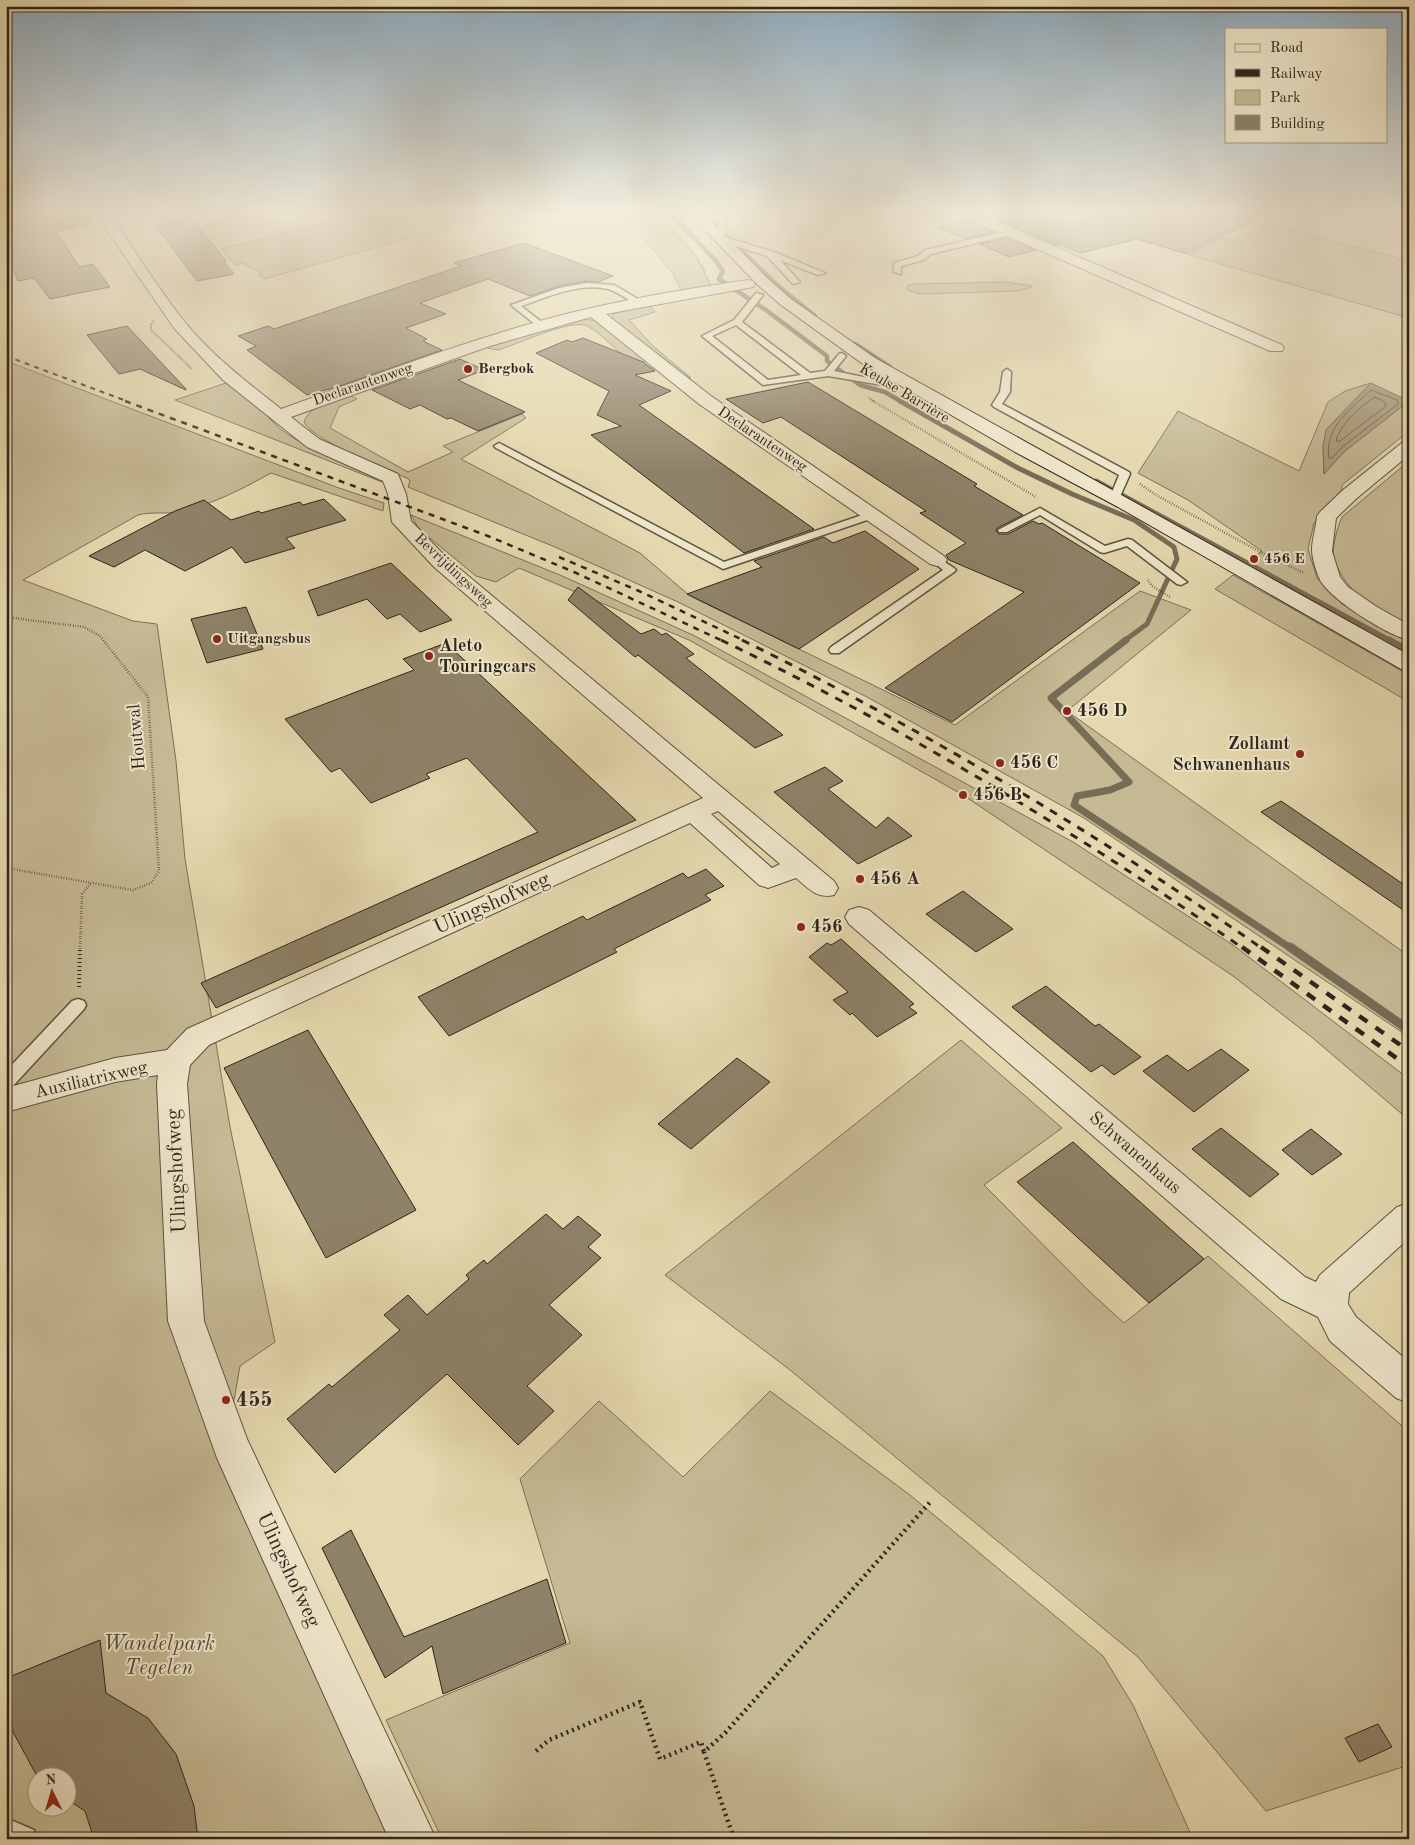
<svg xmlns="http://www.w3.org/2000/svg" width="1415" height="1845" font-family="'Old Standard TT',serif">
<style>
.green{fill:#c6ba95;stroke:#7a7058;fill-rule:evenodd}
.water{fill:#a79b7c;stroke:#776c56}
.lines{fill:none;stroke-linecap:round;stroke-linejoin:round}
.shore{stroke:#6b604c;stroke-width:1}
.stream-far3{stroke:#776c56;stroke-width:4.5}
.stream-far2{stroke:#776c56;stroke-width:5}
.stream-far1{stroke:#776c56;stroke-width:7}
.stream{stroke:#776c56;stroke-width:9}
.building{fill:#8e8268;stroke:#2f251c}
.lane-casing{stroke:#5c5240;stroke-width:3}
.street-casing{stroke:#5c5240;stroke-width:2}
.secondary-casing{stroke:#2f251c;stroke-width:2}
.path-far3{stroke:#2f251c;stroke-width:2;stroke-dasharray:0.5 1;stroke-linecap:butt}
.path-far2{stroke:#2f251c;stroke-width:2.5;stroke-dasharray:0.5 2;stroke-linecap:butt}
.path-far1{stroke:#2f251c;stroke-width:4;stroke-dasharray:1 3;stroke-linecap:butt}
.path{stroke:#2f251c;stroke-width:4.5;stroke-dasharray:2 4;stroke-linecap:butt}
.lane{fill:#eee6ca;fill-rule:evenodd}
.street{fill:#eee6ca;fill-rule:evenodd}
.secondary{fill:#eee6ca;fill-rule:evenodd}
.rail-far3{stroke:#2f251c;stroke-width:2;stroke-dasharray:5 5;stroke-linecap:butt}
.rail-far2{stroke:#2f251c;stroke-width:2.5;stroke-dasharray:6 6;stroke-linecap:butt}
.rail-far1{stroke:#2f251c;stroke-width:3;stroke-dasharray:8 8;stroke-linecap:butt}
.rail{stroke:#2f251c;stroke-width:4.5;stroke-dasharray:10 10;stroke-linecap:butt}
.poi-dot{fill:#8f2418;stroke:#eee6ca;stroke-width:2}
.labels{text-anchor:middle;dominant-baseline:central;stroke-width:4;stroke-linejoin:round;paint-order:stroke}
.far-poi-label{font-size:15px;font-weight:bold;fill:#2f251c;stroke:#eee6ca;text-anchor:start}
.far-street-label{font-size:15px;fill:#2f251c;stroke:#eee6ca}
.poi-label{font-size:18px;font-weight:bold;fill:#2f251c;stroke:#eee6ca;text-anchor:start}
.street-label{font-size:18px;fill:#2f251c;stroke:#eee6ca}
.near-street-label{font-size:21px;fill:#2f251c;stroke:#eee6ca}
.near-poi-label{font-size:21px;font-weight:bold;fill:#2f251c;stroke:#eee6ca;text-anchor:start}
.near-park-label{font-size:21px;font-style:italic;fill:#554a3a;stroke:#eee6ca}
</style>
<rect width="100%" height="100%" fill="#e5d8ae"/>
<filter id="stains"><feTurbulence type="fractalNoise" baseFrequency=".004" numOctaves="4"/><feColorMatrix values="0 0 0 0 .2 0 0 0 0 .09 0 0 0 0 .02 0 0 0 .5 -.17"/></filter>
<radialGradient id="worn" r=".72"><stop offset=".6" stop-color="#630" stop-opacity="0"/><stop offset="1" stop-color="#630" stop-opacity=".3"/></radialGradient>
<path class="green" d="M357 214H494L264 279 259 275 263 274C256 269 249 268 243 263L236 265 221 249Z
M624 214H657L697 259 711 285 681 290 673 274Z
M1267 223 1409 261V318L1189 255 1223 238 1234 241Z
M1006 282 1032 286V287L1018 291 919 294 906 289 907 286 912 284Z
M649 305 655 312 629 320 654 347 691 378H685L612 318 613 314Z
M571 319 593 320 647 360 612 376 622 354C613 347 595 328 585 325 566 321 518 344 498 350L487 348 486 344Z
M6 361 339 488 384 503 383 511 271 473C244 488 212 505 181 511 167 515 152 511 138 515L23 580 133 621 157 624 176 761 185 859 230 1127 275 1342 240 1366 228 1434 402 1839H6ZM38 1778H68V1808H38Z
M226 383 263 412 280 429 295 439 379 478 382 482 175 400Z
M1371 383 1326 430 1323 447 1324 473 1345 451 1409 401V431L1342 485V495L1314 523 1308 549 1317 578 1342 604 1409 641V656L1245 564 1262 551 1188 500 1138 473 1178 411 1299 471 1328 402 1345 391Z
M349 395 357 399 339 407 330 428 408 472 453 452 443 446 522 414 526 418 461 459 640 553 690 596 955 725 1140 591 1191 610 1067 711 1409 956V1037L1084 818 867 697 678 602 555 547 408 487 410 481 407 478C388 471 310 438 304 422 310 404 333 401 349 395Z
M1409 461V628C1379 612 1344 593 1334 558 1331 548 1338 526 1342 517Z
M411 515 560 575 695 636 1073 842 1233 945 1409 1079V1120L1314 1039 1233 976 963 795 689 640 519 568 496 582 476 576 419 529Z
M1233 575 1409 675V702L1215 589Z
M961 1040 1062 1128 984 1185 1090 1292 1124 1323 1208 1256 1409 1432V1765L1266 1811 1138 1657 790 1370 665 1275Z
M770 1391 910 1495 1103 1656 1133 1705 1193 1839H442L386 1720 570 1643 520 1479 599 1401 683 1477Z"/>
<path class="water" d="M1371 383 1409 401 1345 451 1324 474 1323 447 1326 430Z"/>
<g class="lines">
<path class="shore" d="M1371 390 1397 400 1398 404 1342 447 1332 458H1329C1324 427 1351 409 1371 390Z
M1375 397 1385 402 1386 406 1340 441H1336C1340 424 1361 406 1375 397Z"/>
<path class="stream-far3" d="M671 214 715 260 723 271 719 279 766 310 827 356V361L860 385 885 392 902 402
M704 214 777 285 815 316
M855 344 890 367"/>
<path class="stream-far2" d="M900 401 1018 468 1072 494 1134 520 1174 547 1177 559 1147 624 1124 641
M1096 481 1391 641"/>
<path class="stream-far1" d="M1126 640 1051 698 1129 782 1110 790 1077 796 1074 805 1292 949
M1389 640 1409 651"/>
<path class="stream" d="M1290 947 1409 1030"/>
</g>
<path class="building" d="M6 214H88L89 225 56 231 79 267 93 264 110 287 50 299 34 278 18 281 13 270 6 272Z
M991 214H1041L1074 224 1096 214H1267L1187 254 1137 239 1080 253 1059 244 1056 245 987 215Z
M190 217 215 247 226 261H223L234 274 197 281 156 226Z
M966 220 994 232 966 239 937 227Z
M1007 238 1036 250 1009 257 980 244Z
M524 243 613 276 598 282 587 281 559 286 530 296 488 279 420 303 446 314 406 328 427 339 423 341 442 350 337 387 307 395 247 350 256 346 238 336 268 326 274 329 461 266 454 263Z
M127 326 186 389V390L140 369 119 374 87 335Z
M583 338 643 362 655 371 635 375 671 391 639 405 814 529 744 553 591 435 621 426 597 415 609 391 536 353 567 340 572 342Z
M460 359 484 370 458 380 525 412 478 431 451 418 447 419 420 405 410 409 372 390Z
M808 382 977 484 974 486 1023 515 997 528 996 531 999 534H1008L1033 521 1039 524 1042 523 1140 583 952 722 885 688 1024 592 949 560 946 555 966 543 920 513 926 511 781 417 763 423 726 399Z
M324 499 346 520 286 538 295 548 245 563 232 547 185 571 145 550 114 567 89 556 175 511 204 500 231 520 259 511 261 513 300 502 303 505Z
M865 531 919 569 799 649 687 594 762 567 754 561 824 537 833 543Z
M391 563 452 620 420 632 400 614 387 619 367 599 318 616 308 591Z
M578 587 641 634 654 629 662 635 666 633 694 654 686 658 783 735 755 748 638 655 635 657 568 600Z
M246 607 263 649 207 663 191 619Z
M446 643 636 820 216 1008 201 983 538 832 467 758 426 774 430 778 371 803 340 768 331 772 285 719 414 670 403 659Z
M825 767 843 781 828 789 876 828 888 817 912 836 858 864 774 792Z
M1281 801 1409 888V914L1261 812Z
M706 869 724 886 705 895 711 900 614 949 617 952 449 1036 418 997 583 916 587 920 683 873 688 878Z
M963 891 1013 929 976 952 926 914Z
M841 939 914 1004 909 1007 917 1013 877 1037 852 1013 850 1015 833 1000 848 992 809 957 827 943 831 945Z
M1046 986 1095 1026 1099 1024 1141 1057 1114 1075 1102 1065 1091 1072 1012 1007Z
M308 1030 416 1210 326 1258 224 1068Z
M1221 1049 1249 1070 1194 1112 1143 1071 1167 1055 1188 1071Z
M737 1058 770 1082 691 1149 658 1124Z
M1221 1128 1279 1174 1250 1197 1192 1149Z
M1311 1129 1342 1154 1312 1175 1282 1150Z
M1073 1142 1204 1259 1149 1303 1017 1182Z
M546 1214 563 1229 578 1216 601 1235 588 1247 601 1258 549 1305 582 1335 527 1386 554 1411 518 1445 447 1374 335 1473 287 1419 329 1384 332 1387 400 1330 384 1315 408 1295 427 1315 469 1279 466 1275 484 1260 487 1264Z
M351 1530 404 1637 547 1579 566 1643 443 1694 432 1646 385 1678 322 1548Z
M100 1640 106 1693 148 1718 176 1754 194 1806 198 1839H94L85 1811 68 1800V1778H38L13 1732 9 1677Z
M1378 1724 1392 1747 1359 1762 1345 1738Z"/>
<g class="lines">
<defs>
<path id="lane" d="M715 214H724L727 217 724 237 774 252 825 273 818 275 780 260 800 282 793 284 767 256 717 240 719 218Z
M834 214H844L835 218 831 216Z
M1011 230H1014V234L931 254 924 260 901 266V274L894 272V263L918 256 925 250Z
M587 283 614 285 643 302 636 304C627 299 618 292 608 289 579 282 548 297 521 306L544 324V328L541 329 511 305 559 288Z
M756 293 763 295 742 322 810 373 825 371 839 354 842 353 846 356 834 371 888 382V386L828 376 763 385 702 336 734 320ZM736 325 801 375 768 380 712 336Z
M1007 369 1011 372 1010 392 1002 404 1129 472 1130 474 1119 499H1111L1110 497 1119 475 994 407 992 405 1000 392 1003 372Z
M499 443 724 562 868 513H876L877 515 876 517 723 569 496 448 494 446Z
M1040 508 1105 546 1128 539 1132 540 1187 582 1181 585 1177 584 1127 546 1104 553 1100 552 1040 515 1007 532H999L998 530Z
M937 557 954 568 956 570 954 572 839 653H831L829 650 831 647 943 570 931 560Z
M78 999 84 1001 86 1005 84 1009 12 1087 6 1089V1071L72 1001Z
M6 1818 34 1830 37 1839H6Z"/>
<path id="street" d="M96 214H110C134 250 157 287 184 321 211 355 247 382 281 409 369 377 457 344 547 319 613 301 680 290 748 280L753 281 755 284 753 287 748 288 606 314 711 396 944 556 947 560 944 564 937 566 930 564 699 404 591 317 490 346 291 417 319 439 398 474 406 494 411 521 448 559 834 881 838 888 834 895C817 899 809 889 796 878L768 888 759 885 690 823 209 1045 190 1065 187 1084 204 1321 247 1439 436 1839H389L217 1458 168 1321 157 1084 158 1075 115 1082 6 1112V1088L115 1058 167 1050 187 1029 703 798 434 567 392 522 388 494 383 481 307 447 223 380 174 328ZM718 811 780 864 772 868 711 814Z
M962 214H980L1282 345 1284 348 1282 351H1270L964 217Z
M1409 441V455L1357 498 1336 518 1332 551 1340 577 1348 587 1377 607 1409 625V640C1387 635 1331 600 1320 580 1317 573 1312 559 1312 550 1312 539 1316 527 1317 516L1320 512 1343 490 1403 442Z
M859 907 869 910 1305 1277 1316 1282 1320 1275 1397 1207 1409 1203V1238L1349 1293 1348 1304 1356 1317 1409 1362V1403L1396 1398 1330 1341 1318 1317 1281 1299 849 924 845 917 849 910Z"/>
<path id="secondary" d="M689 214H704L768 279 791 299 875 358 1409 655V671L1401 669 1118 507 1015 452 863 364 781 305 758 285Z"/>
</defs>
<use href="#lane" class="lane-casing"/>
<use href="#street" class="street-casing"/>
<use href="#secondary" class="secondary-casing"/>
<path class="path-far3" d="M658 214 695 254 706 273
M740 221 750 230
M154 321 151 324V330L192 369
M869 398 875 402"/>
<path class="path-far2" d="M873 401 1036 497
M1140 484 1156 495 1264 554 1304 573
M1148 580 1152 586 1170 597
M6 617 84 627 100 636 148 697 159 871 151 883 133 890 6 868
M80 949 82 894 91 883"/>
<path class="path-far1" d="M79 987 80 947"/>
<path class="path" d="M536 1751 549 1740 640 1702 660 1759 701 1742 704 1752
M732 1833 704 1752 726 1732 931 1501"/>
<use href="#lane" class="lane"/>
<use href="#street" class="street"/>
<use href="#secondary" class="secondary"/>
<path class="rail-far3" d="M6 356 129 402"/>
<path class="rail-far2" d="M125 401 488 536 574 572 723 641
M559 557 639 591 745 641"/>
<path class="rail-far1" d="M721 640C904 728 1078 833 1244 949
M742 640C923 729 1097 834 1263 949"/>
<path class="rail" d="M1242 947 1409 1067
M1261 947 1409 1051"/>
</g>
<linearGradient id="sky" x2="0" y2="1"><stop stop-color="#8eaabd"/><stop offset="0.45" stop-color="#f3eddb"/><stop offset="1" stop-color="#f3eddb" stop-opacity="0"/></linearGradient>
<rect width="1415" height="472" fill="url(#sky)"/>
<g class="poi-dot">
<circle cx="468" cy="369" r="5"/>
<circle cx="1254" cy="559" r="5"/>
<circle cx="217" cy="639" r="5"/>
<circle cx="429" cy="656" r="5"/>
<circle cx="1067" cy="711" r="5"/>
<circle cx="1300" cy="754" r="5"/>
<circle cx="1000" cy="763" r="5"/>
<circle cx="963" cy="795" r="5"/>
<circle cx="860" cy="879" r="5"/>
<circle cx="801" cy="927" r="5"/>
<circle cx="226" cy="1400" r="5"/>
</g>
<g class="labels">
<g class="far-poi-label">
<text x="478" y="369">Bergbok</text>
<text x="1264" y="559">456 E</text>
<text x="227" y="639">Uitgangsbus</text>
</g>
<g class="far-street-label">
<text transform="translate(363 385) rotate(-19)">Declarantenweg</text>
<text transform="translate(904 394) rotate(31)">Keulse Barrière</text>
<text transform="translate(762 440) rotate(34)">Declarantenweg</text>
<text transform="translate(453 571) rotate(43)">Bevrijdingsweg</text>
</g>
<g class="poi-label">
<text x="439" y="646">Aleto<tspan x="439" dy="21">Touringcars</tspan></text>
<text x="1077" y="711">456 D</text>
<text x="1290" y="744" text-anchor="end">Zollamt<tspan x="1290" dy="21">Schwanenhaus</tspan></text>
<text x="1010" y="763">456 C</text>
<text x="973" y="795">456 B</text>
<text x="870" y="879">456 A</text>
<text x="811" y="927">456</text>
</g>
<g class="street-label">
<text transform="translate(137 737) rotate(-95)">Houtwal</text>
<text transform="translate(91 1080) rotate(-13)">Auxiliatrixweg</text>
<text transform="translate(1135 1153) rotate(41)">Schwanenhaus</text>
</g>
<g class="near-street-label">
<text transform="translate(492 904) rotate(-24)">Ulingshofweg</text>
<text transform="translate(177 1171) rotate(-93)">Ulingshofweg</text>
<text transform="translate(288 1570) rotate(65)">Ulingshofweg</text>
</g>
<g class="near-poi-label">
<text x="236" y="1400">455</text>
</g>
<g class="near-park-label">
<text x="159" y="1644">Wandelpark<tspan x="159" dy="24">Tegelen</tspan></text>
</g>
</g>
<rect width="1415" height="1845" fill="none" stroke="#e5d8ae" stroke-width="25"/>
<rect x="8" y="8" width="1400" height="1830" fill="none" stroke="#2f251c" stroke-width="2.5"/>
<rect x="12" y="12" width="1390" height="1820" fill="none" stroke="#2f251c"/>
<rect x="1225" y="28" width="162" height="115" fill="#eee6ca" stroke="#a29984"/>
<rect x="1235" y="44" width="25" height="8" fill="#eee6ca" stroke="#a29984"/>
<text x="1270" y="52" font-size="15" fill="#2f251c">Road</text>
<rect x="1235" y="69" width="25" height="8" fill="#2f251c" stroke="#a29984"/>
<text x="1270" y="78" font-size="15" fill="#2f251c">Railway</text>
<rect x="1235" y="90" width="25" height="15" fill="#c6ba95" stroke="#a29984"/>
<text x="1270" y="102" font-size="15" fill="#2f251c">Park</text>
<rect x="1235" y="115" width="25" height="15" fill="#8e8268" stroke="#a29984"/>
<text x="1270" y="128" font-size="15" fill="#2f251c">Building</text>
<g transform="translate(52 1792) rotate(355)"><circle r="24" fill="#eee6ca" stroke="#a29984"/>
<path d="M0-4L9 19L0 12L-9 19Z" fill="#8f2418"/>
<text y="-8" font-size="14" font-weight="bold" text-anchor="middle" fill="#2f251c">N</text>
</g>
<rect width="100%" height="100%" filter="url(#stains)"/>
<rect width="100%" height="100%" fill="url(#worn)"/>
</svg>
